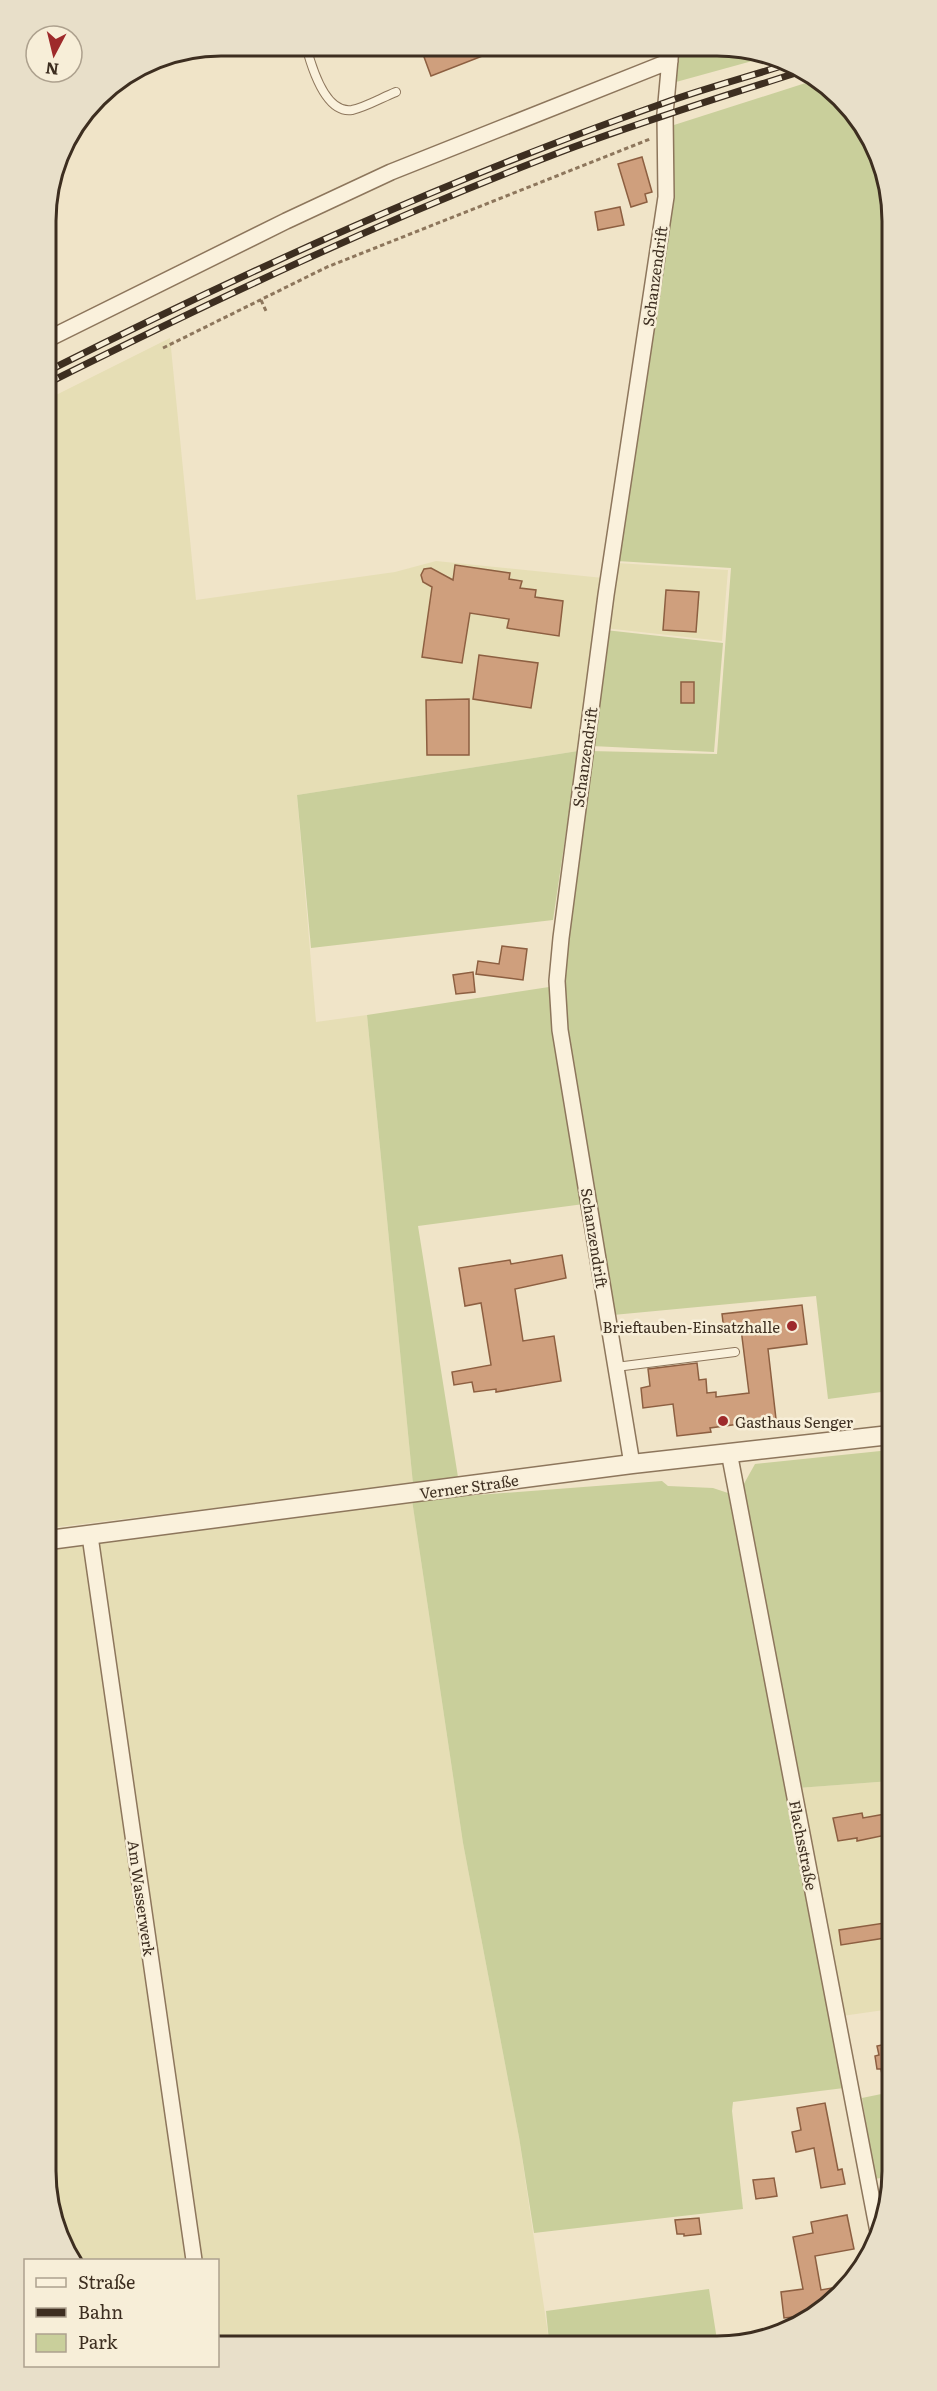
<svg xmlns="http://www.w3.org/2000/svg" width="937" height="2391" font-family="Literata,serif">
<style>
.farmland{fill:#e6deb5}
.green{fill:#c9cf9b}
.building{fill:#cf9f7d;stroke:#8d5f41;stroke-width:1.5}
.lines{fill:none;stroke-linecap:round;stroke-linejoin:round}
.service-casing{stroke:#8d765c;stroke-width:10}
.minor-casing{stroke:#8d765c;stroke-width:18}
.tertiary-casing{stroke:#8d765c;stroke-width:21}
.path{stroke:#8d765c;stroke-width:3;stroke-dasharray:4.5 3;stroke-linecap:butt}
.service{stroke:#faf1dc;stroke-width:8}
.minor{stroke:#faf1dc;stroke-width:15}
.tertiary{stroke:#faf1dc;stroke-width:18}
.rail-casing{stroke:#3d2e20;stroke-width:7}
.rail{stroke:#f7eed8;stroke-width:4.5;stroke-dasharray:14;stroke-linecap:butt}
.poi-dot{fill:#9e2a2b;stroke:#f7eed8;stroke-width:2}
.labels{text-anchor:middle;dominant-baseline:central;stroke-width:5;stroke-linejoin:round;paint-order:stroke}
.street-label{font-size:15px;fill:#3d2e20;stroke:#f7eed8}
.poi-label{font-size:15px;fill:#3d2e20;stroke:#f7eed8;text-anchor:end}
.rim{fill:none;stroke:#3d2e20;stroke-width:3}
</style>
<rect width="100%" height="100%" fill="#f0e4c8"/>
<path class="farmland" d="M170 338 196 600 395 572 436 561 613 579 617 563 728 570 722 641 595 627 578 751 297 795 316 1022 367 1015 413 1484 49 1528 46 400Z
M412 1500 463 1843 519 2137 549 2341 218 2343V2260H198L95 1540Z
M85 1542 187 2260H79L51 2215 49 1546Z
M891 1781V2009L842 2016 798 1788Z"/>
<path class="green" d="M678 48H750L767 57 676 82Z
M815 80 832 89 886 176 889 1391 828 1399 816 1296 613 1315 564 1030 561 978 590 751 717 754 731 568 617 561 670 203 674 125Z
M605 630 723 643 714 752 592 746Z
M578 751 553 920 311 948 297 795Z
M549 987 584 1204 418 1226 458 1477 413 1484 367 1015Z
M890 1450 891 1781 798 1788 741 1489 755 1464Z
M662 1481 668 1486 713 1488 728 1493 844 2088 733 2102 732 2111 743 2209 534 2233 519 2137 463 1843 412 1500Z
M891 2092 892 2176 875 2179 862 2098Z
M709 2289 717 2340 549 2341 546 2311Z"/>
<path class="building" d="M420 46 503 47V48L431 76Z
M642 157 652 192 645 194 647 202 631 207 618 164Z
M620 207 624 225 598 230 595 212Z
M455 565 510 573 509 579 522 581 520 588 536 590 535 597 563 601 559 636 507 628 509 619 470 613 462 663 422 657 432 587 423 582 421 575 424 569 431 568 453 580Z
M666 590 699 592 696 632 663 630Z
M479 655 538 663 531 708 473 699Z
M681 682H694V703H681Z
M469 699V755H427L426 700Z
M502 946 527 949 523 980 476 974 478 961 499 964Z
M473 972 475 992 456 994 453 975Z
M562 1255 566 1278 515 1289 523 1341 554 1336 561 1381 496 1392V1389L474 1392 472 1382 454 1385 452 1372 491 1365 481 1303 465 1306 459 1268 510 1260 511 1264Z
M802 1305 807 1344 768 1349 776 1419 710 1428 711 1432 677 1436 673 1404 643 1408 641 1388 650 1386 648 1369 697 1363 699 1380 706 1379 707 1393 716 1392V1397L749 1393 741 1329 724 1330 722 1314Z
M862 1813 863 1818 891 1813V1834L857 1841V1838L838 1841 833 1818Z
M891 1922V1937L841 1945 839 1930Z
M891 2043V2083L884 2084 881 2069H877L875 2056 879 2055 877 2046Z
M825 2103 838 2170 842 2169 845 2184 821 2188 814 2148 796 2152 792 2132 801 2130 797 2108Z
M774 2178 777 2196 756 2199 753 2180Z
M847 2215 854 2249 815 2256 821 2290 849 2285 804 2322 802 2324 801 2316 784 2318 781 2292 803 2289 793 2237 813 2233 811 2222Z
M699 2218 701 2234 684 2236V2234H677L675 2220Z"/>
<g class="lines">
<defs>
<path id="service" d="M306 46C311 65 325 114 352 110 366 107 383 97 396 92
M616 1367 735 1352"/>
<path id="minor" d="M46 340 286 221 391 172 670 61
M729 1452 879 2237
M632 1464 560 1030 557 981 561 938 606 595 666 197 665 114 671 48
M90 1536 194 2260"/>
<path id="tertiary" d="M49 1540 632 1464 890 1435"/>
</defs>
<use href="#service" class="service-casing"/>
<use href="#minor" class="minor-casing"/>
<use href="#tertiary" class="tertiary-casing"/>
<path class="path" d="M261 300 266 311
M163 348 327 267 650 139"/>
<use href="#service" class="service"/>
<use href="#minor" class="minor"/>
<use href="#tertiary" class="tertiary"/>
<defs>
<path id="rail" d="M46 372C247 271 451 178 664 103 703 89 744 78 785 65
M46 384C214 300 383 220 558 153 637 123 718 98 799 72"/>
</defs>
<use href="#rail" class="rail-casing"/>
<use href="#rail" class="rail"/>
</g>
<g class="poi-dot">
<circle cx="792" cy="1326" r="6"/>
<circle cx="723" cy="1421" r="6"/>
</g>
<g class="labels">
<g class="street-label">
<text transform="translate(654 276) rotate(-82)">Schanzendrift</text>
<text transform="translate(584 757) rotate(-82)">Schanzendrift</text>
<text transform="translate(595 1238) rotate(81)">Schanzendrift</text>
<text transform="translate(469 1486) rotate(-8)">Verner Straße</text>
<text transform="translate(804 1845) rotate(79)">Flachsstraße</text>
<text transform="translate(142 1898) rotate(82)">Am Wasserwerk</text>
</g>
<g class="poi-label">
<text x="780" y="1326">Brieftauben-Einsatzhalle</text>
<text x="735" y="1421" text-anchor="start">Gasthaus Senger</text>
</g>
</g>
<path d="M0 0H937V2391H0ZM221 56H717A165 165 0 0 1 882 221V2171A165 165 0 0 1 717 2336H221A165 165 0 0 1 56 2171V221A165 165 0 0 1 221 56Z" fill="#e8dfc9" fill-rule="evenodd"/>
<path class="rim" d="M221 56H717A165 165 0 0 1 882 221V2171A165 165 0 0 1 717 2336H221A165 165 0 0 1 56 2171V221A165 165 0 0 1 221 56Z"/>
<rect x="24" y="2259" width="195" height="108" fill="#f7eed8" stroke="#ada18e" stroke-width="1.5"/>
<rect x="36" y="2278" width="30" height="9" fill="#faf1dc" stroke="#ada18e" stroke-width="1.5"/>
<text x="78" y="2289" font-size="18" fill="#3d2e20">Straße</text>
<rect x="36" y="2308" width="30" height="9" fill="#3d2e20" stroke="#ada18e" stroke-width="1.5"/>
<text x="78" y="2319" font-size="18" fill="#3d2e20">Bahn</text>
<rect x="36" y="2334" width="30" height="18" fill="#c9cf9b" stroke="#ada18e" stroke-width="1.5"/>
<text x="78" y="2349" font-size="18" fill="#3d2e20">Park</text>
<g transform="translate(54 54) rotate(187)"><circle r="28" fill="#f7eed8" stroke="#ada18e" stroke-width="1.5"/>
<path d="M0-4.5L10 22L0 15L-10 22Z" fill="#9e2a2b"/>
<text y="-9" font-size="16" font-weight="bold" text-anchor="middle" fill="#3d2e20">N</text>
</g>
</svg>
